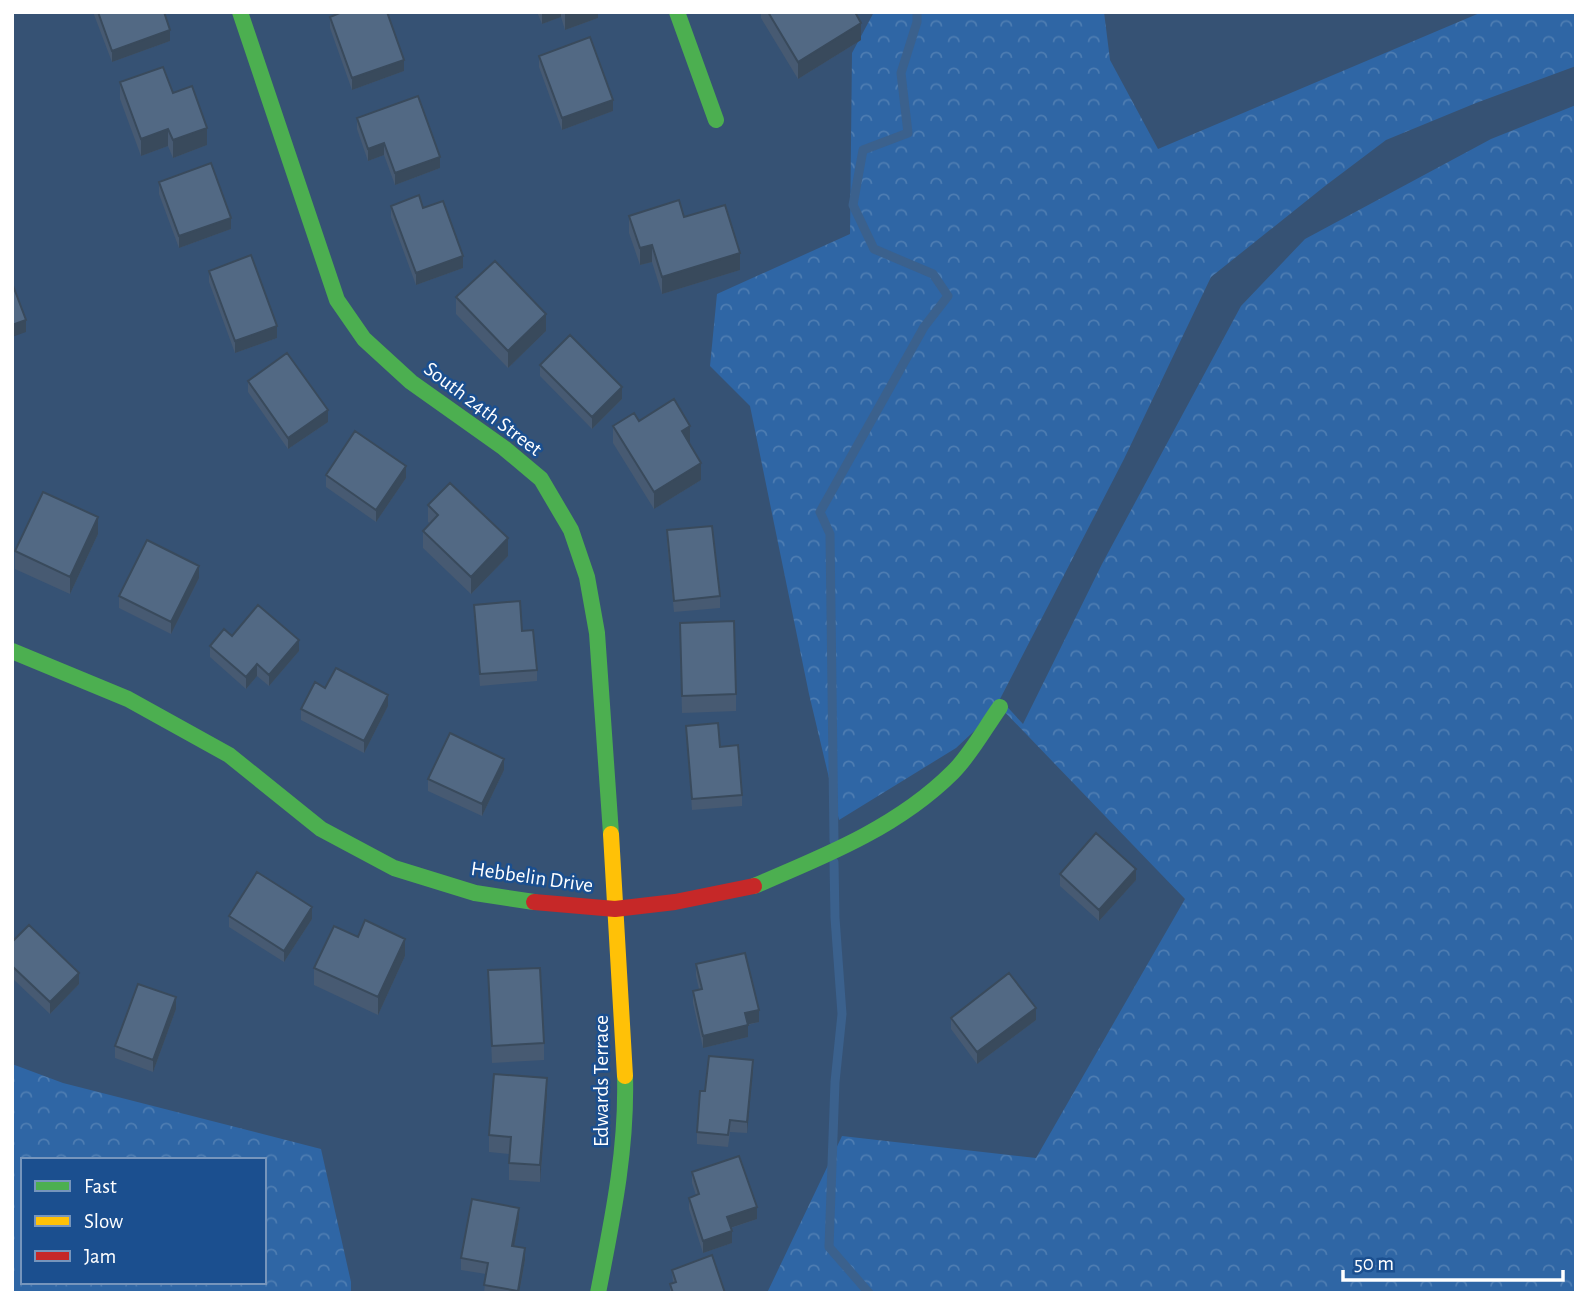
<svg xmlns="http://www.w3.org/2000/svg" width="1588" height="1305" font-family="'Alegreya Sans',sans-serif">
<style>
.forest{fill:url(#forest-crowns);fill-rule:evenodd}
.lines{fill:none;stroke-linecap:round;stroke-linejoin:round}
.stream{stroke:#3b618d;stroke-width:9}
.fast{stroke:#4caf50;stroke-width:16}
.slow{stroke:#ffc107;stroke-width:16}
.jam{stroke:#c62828;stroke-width:16}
.wall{fill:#475a72}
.shaded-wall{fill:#394a5c}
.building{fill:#526984;stroke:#394a5c;stroke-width:2}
.labels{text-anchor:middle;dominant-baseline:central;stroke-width:5;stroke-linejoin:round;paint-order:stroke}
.street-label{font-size:21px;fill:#fff;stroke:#1b4f8f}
</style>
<defs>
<pattern id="forest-crowns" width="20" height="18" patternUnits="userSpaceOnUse" patternTransform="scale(1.75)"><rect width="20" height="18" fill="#2f66a5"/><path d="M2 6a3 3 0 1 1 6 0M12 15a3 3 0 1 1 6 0" fill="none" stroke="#4e7db2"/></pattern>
</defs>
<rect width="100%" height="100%" fill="#365274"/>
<path class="forest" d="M874 12H1104L1110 60 1158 149 1482 12H1576V66L1476 103 1386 140 1325 186 1211 277 1124 459 1000 699 1023 724 1102 564 1241 306 1305 239 1491 139 1576 105V1293H767L842 1136 1036 1158 1185 899 1000 707 956 748 839 820 809 694 750 406 710 366 717 294 850 234 852 53Z
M12 1064 63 1083 321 1149 351 1282V1293H12ZM23 1160H264V1282H23Z"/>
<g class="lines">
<path class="stream" d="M834 841 830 534 820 512 924 327 948 296 933 274 874 249 853 205 863 150 908 133 901 73 917 22V12
M834 862 835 918 842 1014 835 1082 829 1247 869 1293"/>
<path class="fast" d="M240 12 337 300 364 339 411 382 504 448 541 479 571 530 587 577 597 633 611 834
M677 12 716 120
M12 651 128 699 229 755 321 829 394 868 475 893 534 902
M754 886C825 856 898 827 953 772 971 754 985 728 1000 707
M598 1293C612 1221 627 1151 625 1076"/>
<path class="slow" d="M611 834 625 1076"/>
<path class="jam" d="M534 902 615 909 675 902 754 886"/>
</g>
<path class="wall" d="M93 12H164L170 41 112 62Z
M537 12H598V18L565 30 561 17 542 24Z
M761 12H855L861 40 798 79 761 18Z
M330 17 404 71 352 90 330 28Z
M539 56 613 111 562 130 539 67Z
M120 82 173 93 207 145 173 158 168 146 141 156 120 99Z
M357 118 440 168 395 185 384 155 368 161 357 129Z
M159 182 231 229 179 248 159 194Z
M391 206 423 208 463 268 416 285 391 217Z
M629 216 684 217 740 270 662 294 652 262 640 265 629 233Z
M209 271 277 338 235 353 209 282Z
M456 297 546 331 508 368 456 314Z
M540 365 622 399 592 429 540 376Z
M248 381 328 422 288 449 248 392Z
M639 421 690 443 701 480 654 509 613 443V426Z
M326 475 406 478 376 522 326 487Z
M428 505 508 556 471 594 423 548V531L430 523 428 522Z
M667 530 720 596V608L674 612 667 542Z
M98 534 70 594 15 569V551Z
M199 578 171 634 119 608V596Z
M474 605 537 670V681L480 686Z
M232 636 299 651 269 686 257 676 246 689 210 657V646Z
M680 640 736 694V711L682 713Z
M325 688 388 706 364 753 301 720V709Z
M686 726 720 747 742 795V806L692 810Z
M504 770 482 816 428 791V779Z
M1060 874 1136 880 1099 921 1060 886Z
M229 916 312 919 284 962 229 927Z
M358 937 405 956 378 1015 314 985V968Z
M12 942 79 984 50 1014 12 978Z
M696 964 759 1022 748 1025V1037L703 1048 693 1003V991L699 989 696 976Z
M488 970 544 1043V1060L492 1063Z
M176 1009 153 1072 115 1058V1046Z
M951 1018 1036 1020 977 1064 951 1029Z
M753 1071 747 1133 730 1132 728 1147 697 1144V1132L705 1091Z
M547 1095 540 1182 509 1180V1154L489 1152V1135Z
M692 1172 757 1219 731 1228 732 1243 703 1253 689 1209V1198L696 1195 692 1183Z
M519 1219 514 1246 525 1260 519 1293H484L486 1274 461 1270V1258Z
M672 1270 725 1293H670V1284L673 1283Z"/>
<path class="shaded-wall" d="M542 12H561V17L542 24Z
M566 12H598V18L565 30V13Z
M861 23V40L798 79V62Z
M170 30V41L112 62V51Z
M404 60V71L352 90V78Z
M613 100V111L562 130V118Z
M207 128V145L173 158V140Z
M168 129V146L141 156V139Z
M384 143V155L368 161V149Z
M440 157V168L395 185V173Z
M231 218V229L179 248V236Z
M652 245V262L640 265V248Z
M740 253V270L662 294V277Z
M463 256V268L416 285V273Z
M546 314V331L508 368V351Z
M26 320V332L12 337V325Z
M277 326V338L235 353V341Z
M622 387V399L592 429V417Z
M328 410V422L288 449V438Z
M690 426V443L682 448V431Z
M701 463V480L654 509V492Z
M406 466V478L376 522V510Z
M98 517V534L70 594V577Z
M508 538V556L471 594V577Z
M199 566V578L171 634V622Z
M299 640V651L269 686V675Z
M257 664V676L246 689V677Z
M388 695V706L364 753V741Z
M504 759V770L482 816V804Z
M1136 869V880L1099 921V910Z
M312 907V919L284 962V951Z
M405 939V956L378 1015V997Z
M79 973V984L50 1014V1002Z
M176 997V1009L153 1072V1060Z
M1036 1008V1020L977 1064V1052Z
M759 1010V1022L745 1025V1013Z
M748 1025V1037L703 1048V1036Z
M753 1060V1071L747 1133V1122Z
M547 1078V1095L540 1182V1165Z
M757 1207V1219L727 1229V1217Z
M519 1208V1219L512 1258V1246Z
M732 1231V1243L703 1253V1241Z
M525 1248V1260L519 1293H518Z"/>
<path class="building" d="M98 12H164L170 30 112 51Z
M342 12H387L404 60 352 78 330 17Z
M768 12H855L861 23 798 62Z
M590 37 613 100 562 118 539 56Z
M163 67 173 93 192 86 207 128 173 140 168 129 141 139 120 82Z
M418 96 440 157 395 173 384 143 368 149 357 118Z
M211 163 231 218 179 236 159 182Z
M419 195 423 208 443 201 463 256 416 273 391 206Z
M679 200 684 217 725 205 740 253 662 277 652 245 640 248 629 216Z
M251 255 277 326 235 341 209 271Z
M495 261 546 314 508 351 456 297Z
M12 283 26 320 12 325Z
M570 335 622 387 592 417 540 365Z
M287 353 328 410 288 438 248 381Z
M674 399 690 426 682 431 701 463 654 492 613 426 634 413 639 421Z
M355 431 406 466 376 510 326 475Z
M450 483 508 538 471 577 423 531 438 515 428 505Z
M43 492 98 517 70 577 15 551Z
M712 526 720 596 674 601 667 530Z
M147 540 199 566 171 622 119 596Z
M520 601 522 631 533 630 537 670 480 674 474 605Z
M258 605 299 640 269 675 257 664 246 677 210 646 224 629 232 636Z
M734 621 736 694 682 696 680 623Z
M336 668 388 695 364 741 301 709 315 682 325 688Z
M718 723 720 747 738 745 742 795 692 799 686 726Z
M450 733 504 759 482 804 428 779Z
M1096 833 1136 869 1099 910 1060 874Z
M257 872 312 907 284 951 229 916Z
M365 920 405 939 378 997 314 968 334 926 358 937Z
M29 925 79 973 50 1002 12 966V942Z
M745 953 759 1010 745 1013 748 1025 703 1036 693 991 702 989 696 964Z
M540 968 544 1043 492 1046 488 970Z
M1009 973 1036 1008 977 1052 951 1018Z
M138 984 176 997 153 1060 115 1046Z
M709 1056 753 1060 747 1122 730 1120 728 1135 697 1132 700 1091H705Z
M494 1074 547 1078 540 1165 509 1163 511 1137 489 1135Z
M739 1156 757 1207 727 1217 732 1231 703 1241 689 1198 699 1194 692 1172Z
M472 1199 519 1208 512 1246 525 1248 518 1291 484 1285 488 1263 461 1258Z
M712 1255 725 1293H673L670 1284 676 1282 672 1270Z"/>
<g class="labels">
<g class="street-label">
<text transform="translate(483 409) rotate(37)">South 24th Street</text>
<text transform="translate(532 877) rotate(8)">Hebbelin Drive</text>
<text transform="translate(601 1081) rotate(-90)">Edwards Terrace</text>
</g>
</g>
<rect width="1588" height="1305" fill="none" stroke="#ffffff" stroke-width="28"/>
<rect x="21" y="1158" width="245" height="126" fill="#1b4f8f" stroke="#7695bc" stroke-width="2"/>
<rect x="35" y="1181" width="35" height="10" fill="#4caf50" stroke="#7695bc" stroke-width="2"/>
<text x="84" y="1193" font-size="21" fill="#ffffff">Fast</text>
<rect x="35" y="1216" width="35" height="10" fill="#ffc107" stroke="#7695bc" stroke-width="2"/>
<text x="84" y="1228" font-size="21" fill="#ffffff">Slow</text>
<rect x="35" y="1251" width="35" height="10" fill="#c62828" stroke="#7695bc" stroke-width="2"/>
<text x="84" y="1263" font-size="21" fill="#ffffff">Jam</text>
<path d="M1343 1270v10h220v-10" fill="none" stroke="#ffffff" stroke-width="3.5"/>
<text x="1354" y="1270" font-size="21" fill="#ffffff" stroke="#1b4f8f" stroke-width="5" paint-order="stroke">50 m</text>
</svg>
